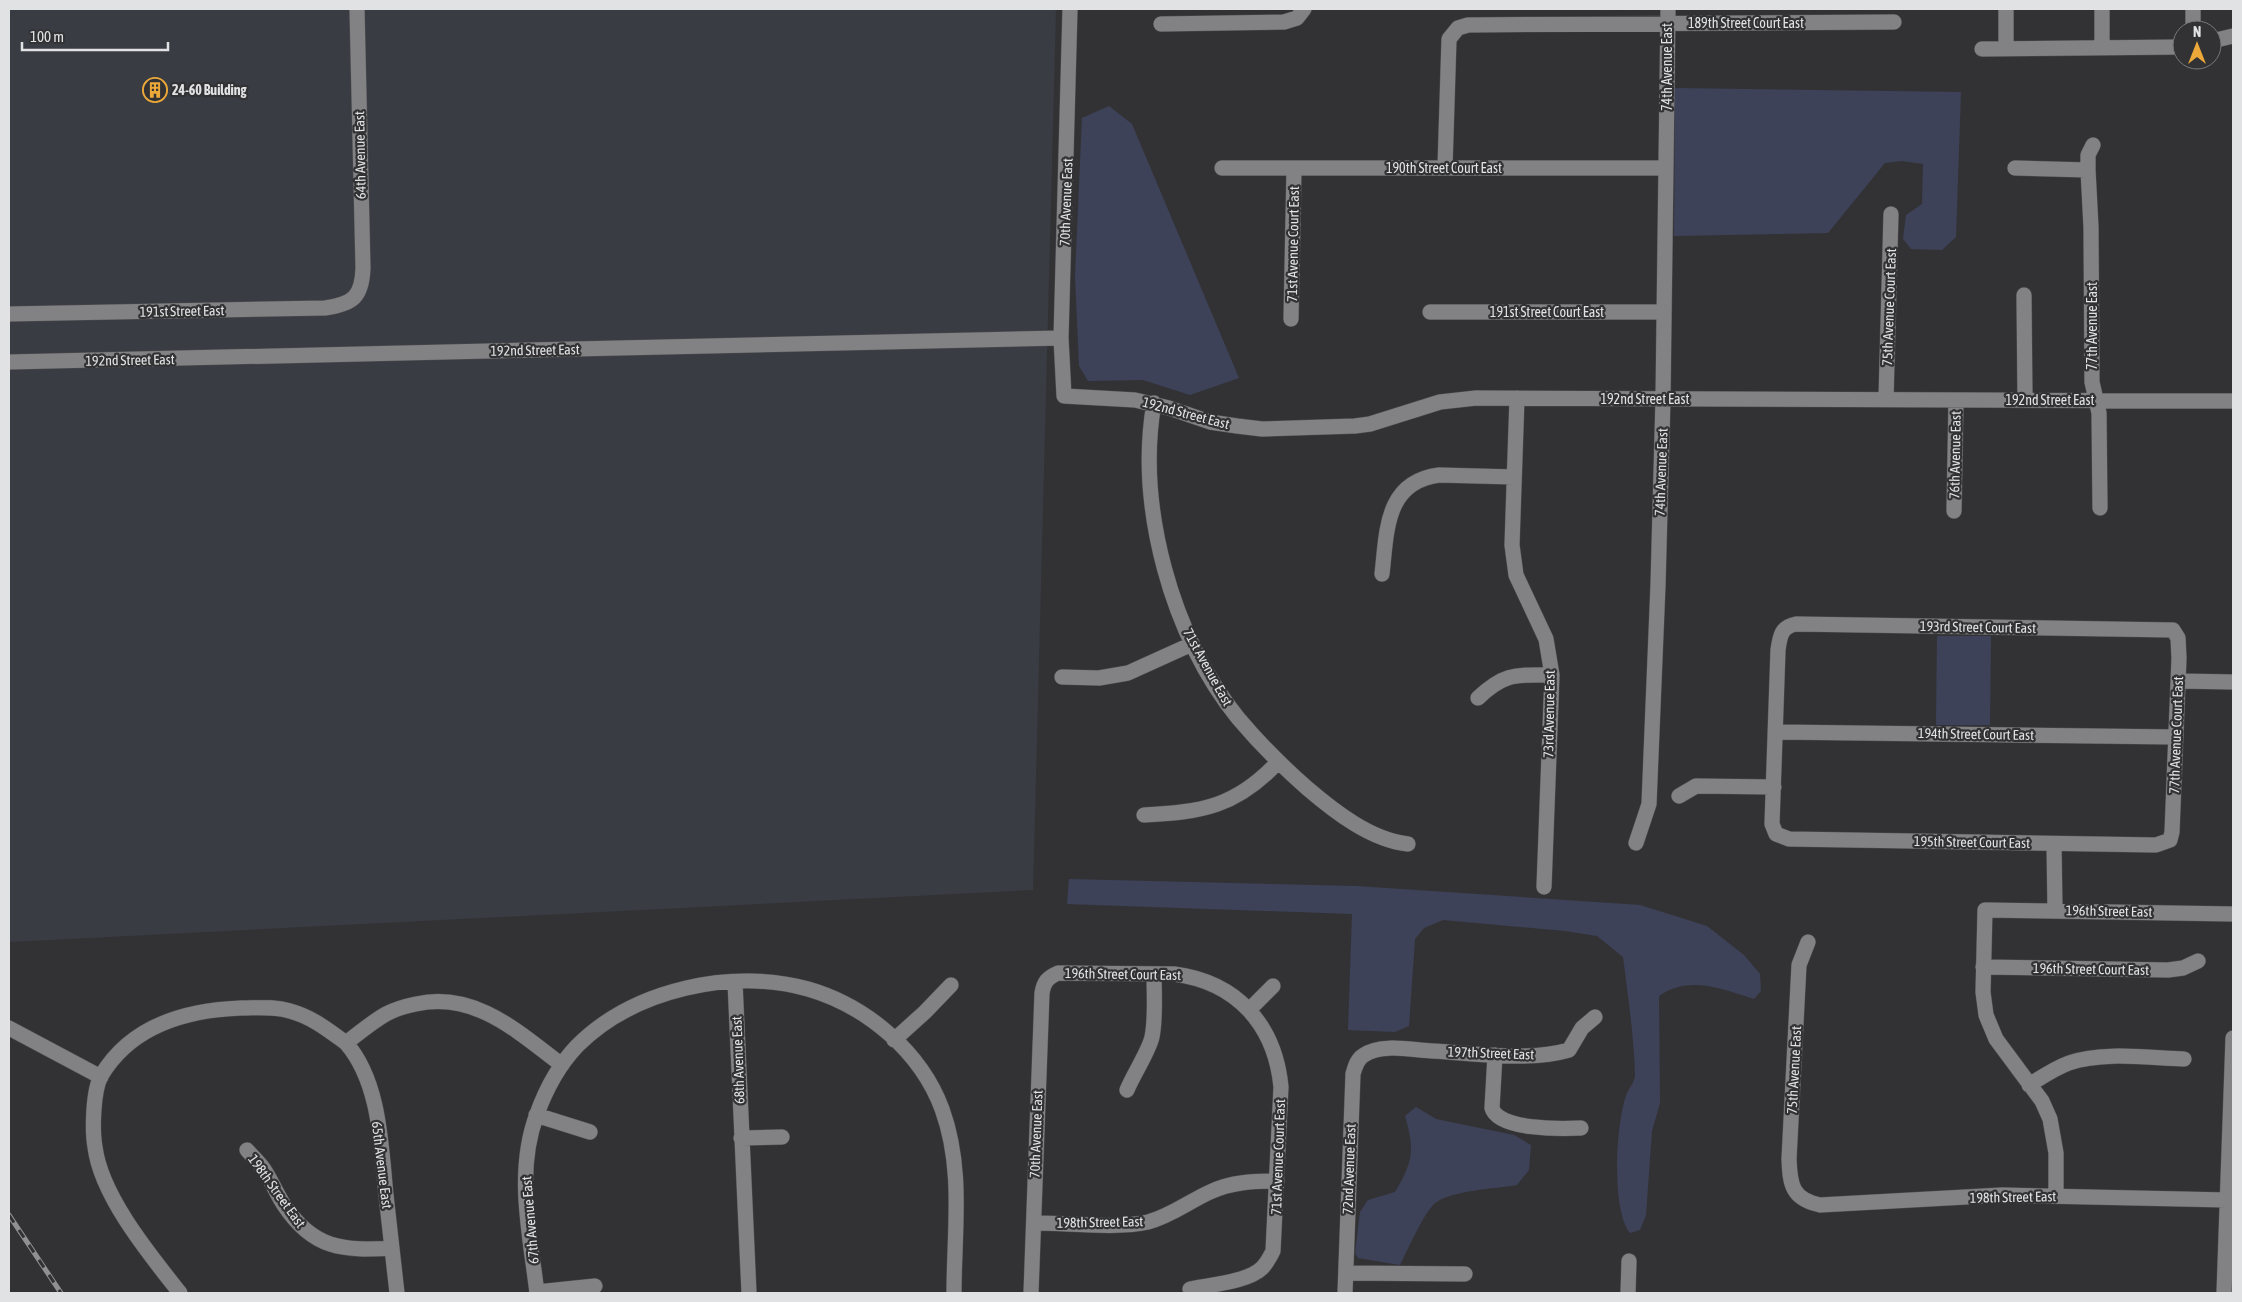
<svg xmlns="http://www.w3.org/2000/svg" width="2242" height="1302" font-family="'Asap Condensed',sans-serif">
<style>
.built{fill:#3a3c44}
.green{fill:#3e4259}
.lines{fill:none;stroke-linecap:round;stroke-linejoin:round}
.minor-casing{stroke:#4e4e50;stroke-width:16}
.minor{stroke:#828285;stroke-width:15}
.rail-casing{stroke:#909092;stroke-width:5}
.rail{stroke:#323235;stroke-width:3;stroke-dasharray:9;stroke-linecap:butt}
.labels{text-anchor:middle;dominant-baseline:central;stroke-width:4.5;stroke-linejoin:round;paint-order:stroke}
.street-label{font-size:14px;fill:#e1e2e3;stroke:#323235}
.poi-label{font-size:14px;font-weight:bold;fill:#e1e2e3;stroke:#323235;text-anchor:start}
</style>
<rect width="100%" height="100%" fill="#323235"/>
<path class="built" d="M9 9H1056L1033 890 9 942Z"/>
<path class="green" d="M1675 88 1961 92 1956 237 1942 250 1911 249 1903 239 1906 215 1922 204 1923 164 1902 161 1885 163 1828 233 1674 236Z
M1109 106 1132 124 1239 378 1190 395 1143 380 1088 381 1079 366 1075 276 1082 118Z
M1937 636H1991L1990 725H1936Z
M1069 879 1356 886 1640 905 1707 926 1744 955 1760 974 1761 991 1754 999C1722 989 1689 975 1659 996L1660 1103 1652 1131 1646 1215 1640 1230 1630 1233C1611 1209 1616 1124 1626 1096 1628 1089 1635 1082 1635 1075 1634 1036 1628 996 1623 957L1597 936 1565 931 1443 920 1424 928 1415 939 1409 1026 1395 1032 1348 1030 1352 914 1067 904Z
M1416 1107 1436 1119 1514 1135 1531 1145 1529 1170 1517 1185C1495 1189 1450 1190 1434 1204 1424 1213 1407 1251 1400 1265L1358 1258 1355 1253 1360 1212 1368 1200 1395 1192C1413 1162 1415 1150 1405 1116Z"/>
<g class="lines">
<defs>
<path id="minor" d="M1070 9 1061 338 1064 396 1135 400 1169 408 1210 422 1237 426 1262 429 1355 426 1370 424 1440 402 1476 398 2233 401
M1161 24 1284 22 1297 18 1304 9
M2193 30V9
M2212 41 2233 36
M2102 48V9
M1982 49 2182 47
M2006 49V9
M2093 145 2088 155V170L2091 227 2092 382 2099 413 2100 508
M1445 167 1449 39 1458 28 1468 25 1894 22
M1222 168H1666
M2015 168 2088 170
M2024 295 2025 399
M1430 312H1663
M9 314 325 308C353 304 362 297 363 268L357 9
M1291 319 1294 169
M9 362 1061 338
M1517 398 1512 545 1516 575 1546 639 1552 675 1544 887
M1886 399 1891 214
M1154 403C1136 506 1172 637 1238 718 1259 743 1282 766 1307 788 1335 812 1371 840 1408 844
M1954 511 1956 400
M1382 574C1387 531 1385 482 1439 475L1514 477
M1796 624 2173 630 2178 638 2179 658 2172 832 2170 840 2156 845 1789 839 1776 834 1772 824 1778 650C1780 636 1781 627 1796 624Z
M1062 677 1099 678 1128 673 1192 644
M2179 681 2233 682
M1478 698C1505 672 1517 675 1552 675
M1775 732 2176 737
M1679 796 1696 786 1774 787
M1144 815C1202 812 1236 807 1278 762
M1636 843 1649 804 1658 585 1663 399 1668 9
M2054 844 2055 910
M1808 942 1799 965 1789 1159C1790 1185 1792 1199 1820 1205L2002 1195 2227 1200
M1983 967 2168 970 2183 968 2198 961
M735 982 749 1293
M1249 1010 1273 986
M9 1028 101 1077
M894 1040 925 1012 951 985
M346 1043C380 1082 381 1145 386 1195 390 1228 393 1260 397 1293
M1495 1055 1492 1108C1498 1130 1561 1129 1581 1128
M2029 1085C2042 1077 2055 1068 2069 1063 2102 1051 2150 1058 2184 1059
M1127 1090C1133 1075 1149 1051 1152 1037 1156 1017 1154 994 1154 974
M536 1115 590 1132
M741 1138 782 1137
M247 1150C252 1156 258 1161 263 1168 271 1179 276 1193 284 1205 313 1249 343 1251 392 1248
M2056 1196V1153L2050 1119 2042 1101 1996 1039 1986 1015 1983 992 1985 910 2233 914
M1034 1223C1066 1223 1118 1229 1148 1222 1171 1216 1188 1202 1210 1192 1231 1182 1254 1181 1277 1181
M1346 1273 1465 1274
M537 1292 595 1286
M180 1293C150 1255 101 1196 95 1147 92 1130 93 1091 101 1076 131 1025 186 1010 241 1008 258 1008 274 1006 290 1011 312 1017 328 1030 346 1043 359 1033 372 1022 386 1014 395 1009 406 1006 416 1004 475 991 518 1032 562 1065
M537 1293C530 1234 515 1172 537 1114 546 1089 559 1065 577 1046 634 989 732 968 808 989 867 1006 921 1052 942 1109 964 1169 954 1231 954 1293
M1031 1293 1042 993C1044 982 1047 978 1058 973L1174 974C1237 982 1275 1025 1281 1087L1273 1251C1270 1257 1267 1263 1262 1268 1248 1282 1209 1285 1190 1289
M1345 1293 1353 1074C1355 1067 1357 1059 1364 1055 1381 1043 1412 1050 1432 1051 1475 1053 1528 1062 1569 1050L1582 1028 1595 1017
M1628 1293 1629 1261
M2224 1293 2233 1038"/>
</defs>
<use href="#minor" class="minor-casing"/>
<use href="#minor" class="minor"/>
<defs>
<path id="rail" d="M9 1215 61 1293"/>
</defs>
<use href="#rail" class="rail-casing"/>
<use href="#rail" class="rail"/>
</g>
<defs>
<symbol id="building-ring" viewBox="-11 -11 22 22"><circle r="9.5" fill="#323235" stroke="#eca93a" stroke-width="1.5"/><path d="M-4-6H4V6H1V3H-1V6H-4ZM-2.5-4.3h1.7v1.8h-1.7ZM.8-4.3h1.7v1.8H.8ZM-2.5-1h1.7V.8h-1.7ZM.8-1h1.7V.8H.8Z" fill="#eca93a"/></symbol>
</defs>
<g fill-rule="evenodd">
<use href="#building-ring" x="141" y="76" width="28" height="28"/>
</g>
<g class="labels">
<g class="street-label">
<text x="1746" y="23">189th Street Court East</text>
<text transform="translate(1667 67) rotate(-90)">74th Avenue East</text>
<text transform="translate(360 155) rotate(-91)">64th Avenue East</text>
<text x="1444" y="168">190th Street Court East</text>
<text transform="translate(1066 202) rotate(-88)">70th Avenue East</text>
<text transform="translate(1293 244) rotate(-89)">71st Avenue Court East</text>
<text transform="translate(1889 307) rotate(-88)">75th Avenue Court East</text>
<text transform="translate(182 311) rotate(-1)">191st Street East</text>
<text x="1547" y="312">191st Street Court East</text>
<text transform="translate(2092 326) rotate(-90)">77th Avenue East</text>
<text transform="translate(535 350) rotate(-1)">192nd Street East</text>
<text transform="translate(130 360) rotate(-1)">192nd Street East</text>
<text x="1645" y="399">192nd Street East</text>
<text x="2050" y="400">192nd Street East</text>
<text transform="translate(1186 413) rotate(15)">192nd Street East</text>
<text transform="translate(1955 455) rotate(-89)">76th Avenue East</text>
<text transform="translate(1661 472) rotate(-88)">74th Avenue East</text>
<text transform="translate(1978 627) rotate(1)">193rd Street Court East</text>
<text transform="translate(1208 667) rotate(61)">71st Avenue East</text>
<text transform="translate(1549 714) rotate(-89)">73rd Avenue East</text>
<text transform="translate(1976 734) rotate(1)">194th Street Court East</text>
<text transform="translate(2176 735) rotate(-88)">77th Avenue Court East</text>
<text transform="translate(1972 842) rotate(1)">195th Street Court East</text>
<text transform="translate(2109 911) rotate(1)">196th Street East</text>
<text transform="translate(2091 969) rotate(1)">196th Street Court East</text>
<text transform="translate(1123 974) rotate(1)">196th Street Court East</text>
<text transform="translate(1491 1053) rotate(2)">197th Street East</text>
<text transform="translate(738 1060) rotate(-92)">68th Avenue East</text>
<text transform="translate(1794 1070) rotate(-87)">75th Avenue East</text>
<text transform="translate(1036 1134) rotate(-88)">70th Avenue East</text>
<text transform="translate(1278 1157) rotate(-88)">71st Avenue Court East</text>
<text transform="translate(382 1165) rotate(83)">65th Avenue East</text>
<text transform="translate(1349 1169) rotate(-88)">72nd Avenue East</text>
<text transform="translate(277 1191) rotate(54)">198th Street East</text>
<text transform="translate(2013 1197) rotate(-1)">198th Street East</text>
<text transform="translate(530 1220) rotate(-95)">67th Avenue East</text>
<text transform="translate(1100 1222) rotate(-1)">198th Street East</text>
</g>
<g class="poi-label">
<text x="172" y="90">24-60 Building</text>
</g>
</g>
<rect width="2242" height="1302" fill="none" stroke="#e1e2e3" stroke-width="20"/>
<g transform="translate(2197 45)"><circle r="24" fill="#323235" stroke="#78787b"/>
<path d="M0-4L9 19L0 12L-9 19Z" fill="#eca93a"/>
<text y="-8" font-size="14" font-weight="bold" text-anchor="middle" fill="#e1e2e3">N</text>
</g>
<path d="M22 42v8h146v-8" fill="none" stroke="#e1e2e3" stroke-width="2.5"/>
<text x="30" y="42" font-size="15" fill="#e1e2e3" stroke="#323235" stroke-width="4" paint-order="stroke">100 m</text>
</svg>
